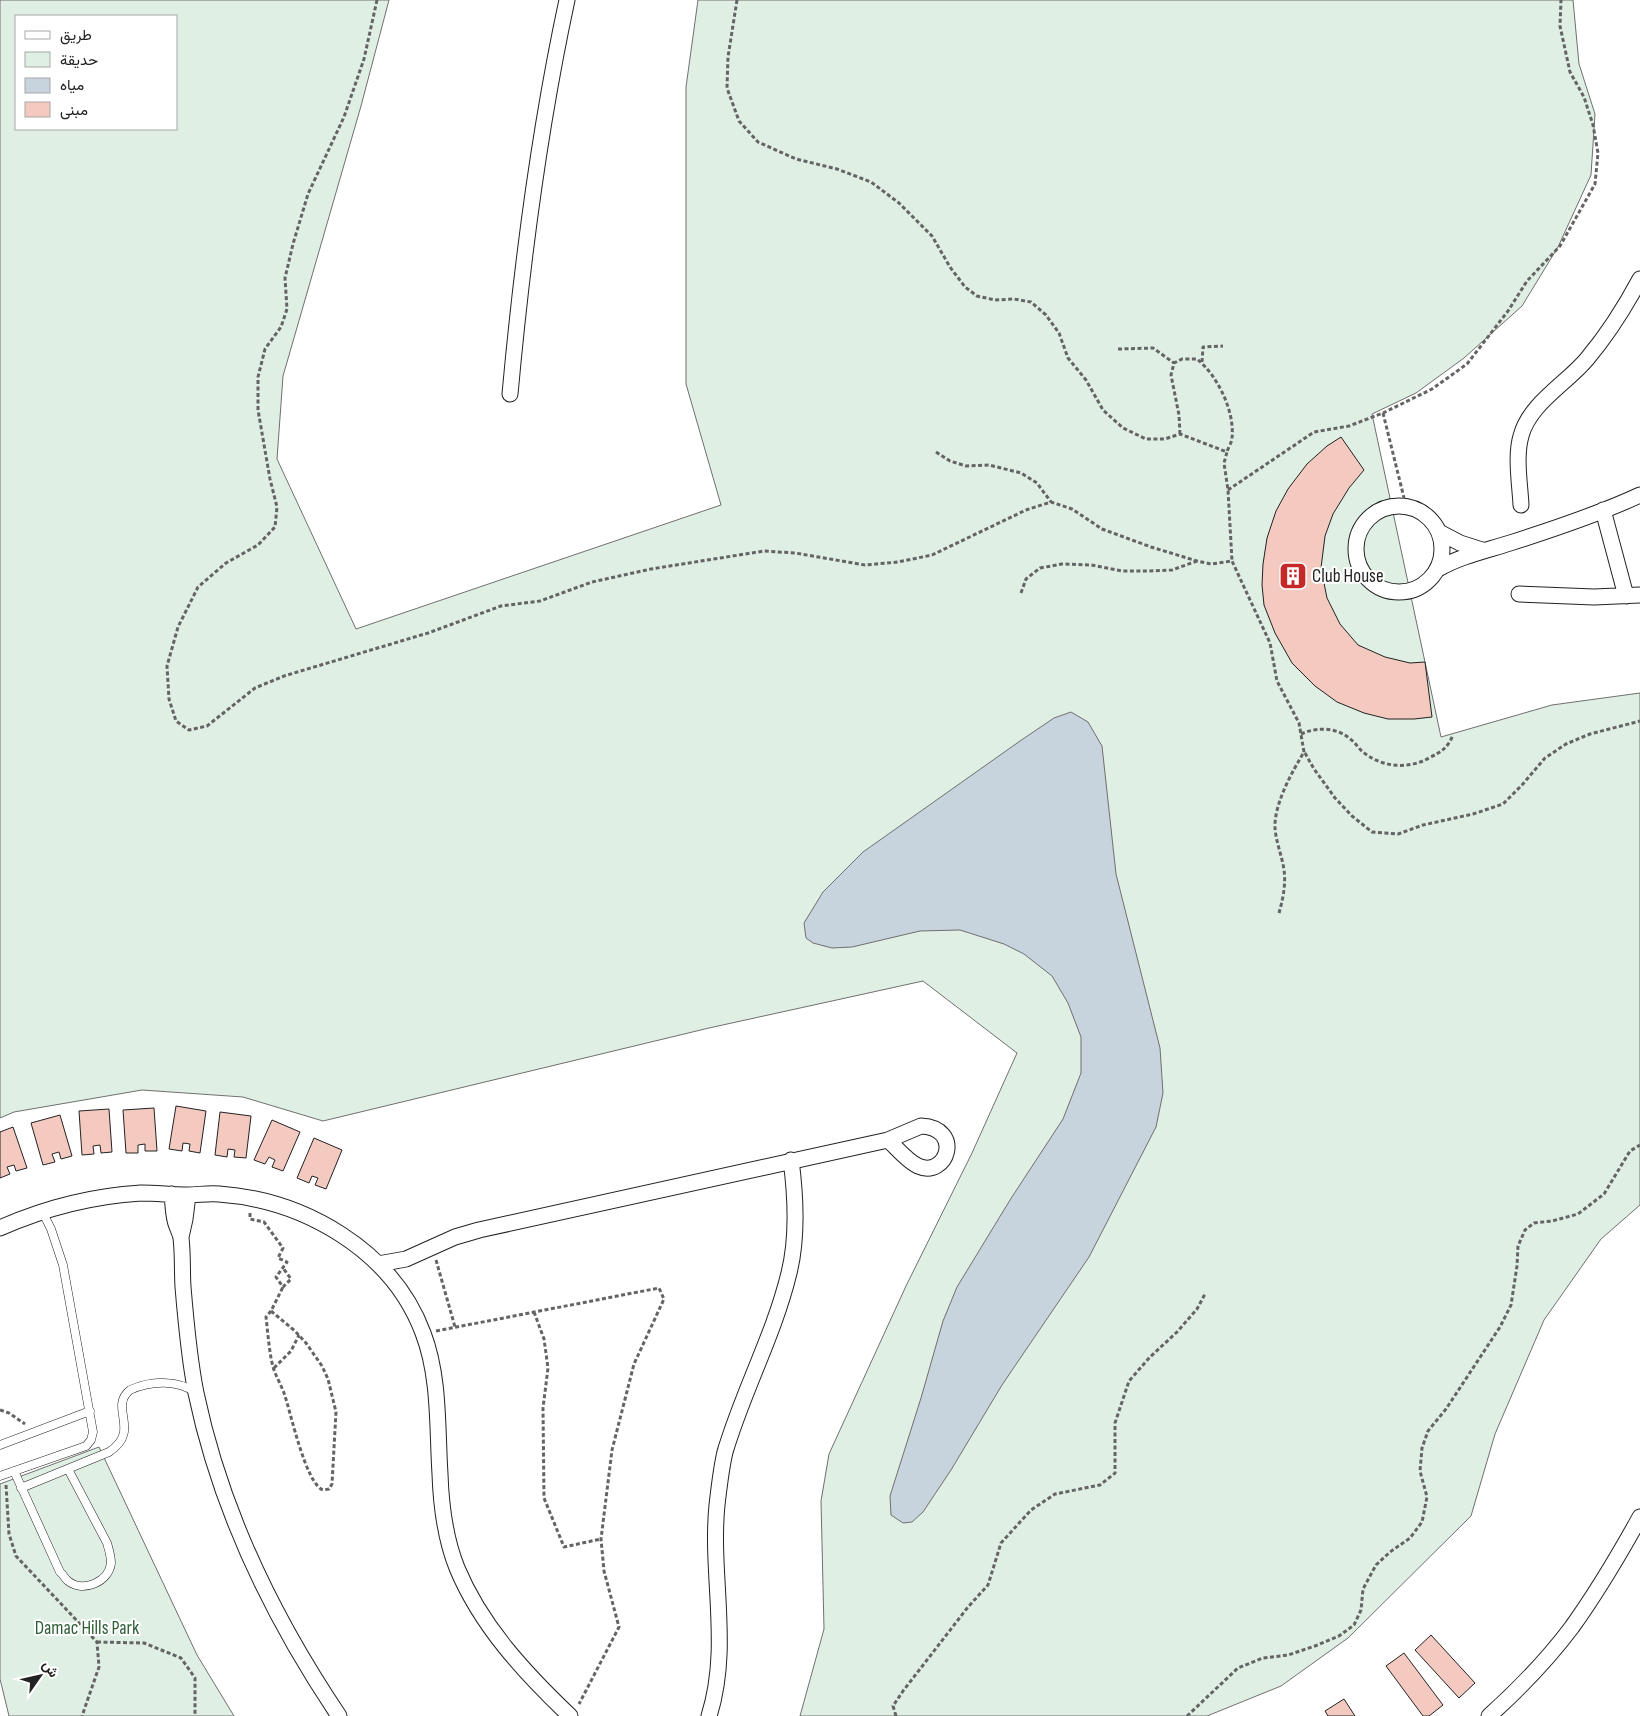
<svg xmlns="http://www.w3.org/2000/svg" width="1640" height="1716" font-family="'Sofia Sans Condensed',Vazirmatn,sans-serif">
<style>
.green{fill:#e0efe3;stroke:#6f6f6f;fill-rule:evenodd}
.water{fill:#c7d3dd;stroke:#6f6f6f}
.building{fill:#f3c9c0;stroke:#222}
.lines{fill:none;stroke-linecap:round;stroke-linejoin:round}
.service-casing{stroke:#222;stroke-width:9}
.minor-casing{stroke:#222;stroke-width:17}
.path{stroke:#646464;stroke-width:3;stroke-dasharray:4 2.5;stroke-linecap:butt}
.service{stroke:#fff;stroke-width:8}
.minor{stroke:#fff;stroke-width:15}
.labels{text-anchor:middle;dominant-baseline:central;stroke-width:4;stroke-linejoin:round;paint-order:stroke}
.poi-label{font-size:19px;fill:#222;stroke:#fff;text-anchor:start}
.park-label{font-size:19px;fill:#2f5e38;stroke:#fff}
</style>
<rect width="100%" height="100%" fill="#fff"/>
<path class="green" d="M0 0H389L361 106 283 376 277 459 356 629 721 505 686 384V87L698 0H1573L1579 64 1595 114 1591 175 1558 247 1522 306 1464 358 1416 393 1372 414 1441 737 1552 705 1640 693V1205L1601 1239 1544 1320 1495 1434 1471 1516 1348 1638 1281 1686 1207 1716H800L824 1629 821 1501 829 1454 906 1286 972 1153 1017 1053 923 981 709 1028 323 1121 243 1097 142 1090 14 1112 0 1118ZM16 16H176V129H16Z
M99 1447 197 1655 234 1716H9L0 1679V1484Z"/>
<path class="water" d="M1071 712 1088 722 1102 746 1116 874 1160 1048 1163 1093 1156 1127 1089 1257 1002 1385 951 1470 923 1512 912 1522 903 1523 891 1515 890 1496 921 1398 943 1321 957 1287 1010 1200 1063 1119 1081 1073V1037L1068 1003 1052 976 1024 954 1004 944 960 930 920 931 852 947 832 948 813 943 806 938 804 923 823 892 863 852 1020 741 1054 718Z"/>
<path class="building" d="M1341 437 1364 470 1349 488 1333 514 1325 536 1321 568 1327 598 1340 624 1358 645 1385 657 1410 663 1425 662 1432 717 1414 719H1388L1364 713 1337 702 1315 686 1292 663 1275 633 1264 605 1262 585 1263 564 1267 538 1276 511 1288 489 1307 464 1327 446Z
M176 1106 206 1111 200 1153 189 1151 190 1144 183 1143 182 1151 169 1149Z
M154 1108 157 1151H145V1144L138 1145V1153H126L123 1110Z
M109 1109 112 1152 101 1153 100 1145 93 1146 94 1154 82 1155 79 1111Z
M220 1112 251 1116 246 1158 234 1157 235 1150 228 1149 227 1157 215 1155Z
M60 1115 72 1156 61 1159 59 1152 52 1154 55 1162 43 1165 31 1123Z
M272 1120 300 1132 283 1171 272 1167 275 1160 269 1157 265 1164 254 1160Z
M13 1127 27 1168 16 1171 14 1165 7 1167 10 1174 0 1178V1132Z
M314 1138 342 1150 326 1189 315 1185 318 1178 312 1176 309 1183 297 1178Z
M1431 1635 1475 1683 1459 1698 1415 1650Z
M1404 1653 1443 1705 1429 1716H1423L1386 1666Z
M1344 1699 1355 1716H1328L1325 1711Z"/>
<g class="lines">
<defs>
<path id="service" d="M0 1445 90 1411
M14 1471 60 1572C63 1574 65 1579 68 1581 83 1593 109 1582 111 1563 111 1556 109 1550 107 1543L68 1469
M0 1476 86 1446 91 1440 93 1432 63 1265 51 1229 42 1211
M21 1488 109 1452C142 1430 108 1408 130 1390 150 1381 178 1379 196 1393"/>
<path id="minor" d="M510 394C522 262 539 130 567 0
M1521 505C1520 485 1515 456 1521 436 1529 404 1566 384 1587 359 1608 334 1625 307 1640 279
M1356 549a43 43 0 1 1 86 0a43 43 0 1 1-86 0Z
M1603 510 1626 596
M1439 532 1460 543 1482 550
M1438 569C1461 556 1485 551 1510 543 1554 529 1599 514 1640 495
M1519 594 1594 597 1640 595
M921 1126C964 1128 947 1179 918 1166 907 1161 897 1148 888 1140Z
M172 1194C173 1203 173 1212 175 1220 176 1226 180 1232 181 1238 183 1254 182 1271 183 1287 186 1323 189 1358 196 1393 220 1508 273 1618 339 1716
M0 1228C45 1208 92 1196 141 1193 157 1193 172 1195 187 1195 198 1195 208 1193 219 1194 304 1200 392 1250 423 1333 440 1377 437 1428 440 1474 441 1505 445 1538 457 1568 481 1626 525 1673 570 1716
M181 1237 185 1219 188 1195
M378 1264 406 1259 455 1237 479 1230 888 1140
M709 1716C731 1647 710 1575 717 1505 719 1488 721 1469 725 1452 743 1391 774 1335 789 1273 798 1237 796 1198 791 1160
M1489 1716C1519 1689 1548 1659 1572 1627 1597 1592 1619 1555 1640 1517"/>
</defs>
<use href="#service" class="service-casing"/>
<use href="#minor" class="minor-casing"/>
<path class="path" d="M377 0 364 59 344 117 308 194 293 244 285 278 287 309 281 327 265 349 258 377V410L270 479 277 507 275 527 258 545 226 563 198 587 178 627 167 666 169 699 176 721 189 730 207 726 255 688 284 676 428 633 501 606 540 601 592 582 651 569 764 551 795 553 865 565 898 562 932 555 1026 510 1051 502 1072 509 1102 529 1151 547 1197 561 1211 564 1232 561 1270 643 1277 681 1299 723 1304 752C1292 772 1274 804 1275 828 1276 842 1282 856 1284 870 1286 884 1283 899 1279 913
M737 0 728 57 727 88 739 121 758 142 796 159 837 169 871 182 899 203 932 236 950 267 965 287 977 296 995 300 1014 299 1031 302 1046 315 1059 333 1068 358 1086 380 1103 410 1123 428 1146 439H1165L1180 434 1227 452 1224 463 1228 490 1232 561
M1118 349 1153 348 1174 363
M1202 362 1203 347 1223 346
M1383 413 1406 506
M1180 434 1179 415 1171 375 1174 363 1182 359H1197C1217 375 1235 411 1232 438 1232 442 1228 448 1227 452
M936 452 950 461 966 466 989 465 1021 473 1037 483 1051 502
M1228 490 1314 432 1349 426 1383 413 1432 389 1467 364 1508 311 1527 281 1560 246 1595 184 1598 153 1593 125 1584 97 1570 72 1560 26 1561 0
M1021 593 1026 579 1040 568 1062 564 1091 565 1122 571H1147L1172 570 1197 561
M1301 734C1317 727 1335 727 1349 738 1355 742 1358 748 1363 752 1381 767 1408 770 1429 758 1442 751 1447 749 1453 735
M1305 753 1314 769 1335 798 1352 816 1372 832 1398 834 1423 825 1473 814 1503 804 1522 785 1545 758 1566 744 1590 734 1640 721
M250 1213V1219L264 1222 283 1248 278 1258 287 1262 276 1277 283 1287 291 1279 283 1268
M436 1260 455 1327
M271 1311 266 1317C268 1334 269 1351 273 1367 276 1377 282 1386 285 1396 291 1414 306 1484 323 1490L329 1489 332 1484 336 1412 328 1379 322 1366 306 1343 295 1331 271 1311 283 1287
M534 1312 544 1339 548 1368 543 1408 544 1498 564 1547 601 1539
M436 1331 659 1288 664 1299 634 1364 612 1450 601 1539 604 1571 619 1627 579 1704
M274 1368 291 1351 299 1335
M0 1410 9 1413 25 1424
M6 1485 9 1534 16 1556 97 1642 99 1667 82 1716
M97 1642 144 1643 181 1658 195 1678V1716
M896 1716 893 1706 903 1691 968 1607 988 1585 1001 1543 1031 1510 1055 1494 1100 1485 1115 1473V1423L1129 1381 1150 1357 1177 1332 1197 1309 1205 1294
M1187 1716 1238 1668 1263 1658 1288 1655 1315 1646 1339 1636 1354 1625 1361 1610 1363 1589 1376 1565 1390 1552 1410 1538 1422 1522 1427 1497 1420 1471 1422 1448 1428 1431 1446 1409 1500 1327 1511 1305 1517 1266 1518 1246 1525 1230 1534 1223 1552 1221 1578 1214 1604 1194 1630 1151 1640 1145"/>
<use href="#service" class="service"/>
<use href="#minor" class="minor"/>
</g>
<defs>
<symbol id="building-square" viewBox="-11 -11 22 22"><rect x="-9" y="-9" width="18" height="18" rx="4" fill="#c62828" stroke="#fff"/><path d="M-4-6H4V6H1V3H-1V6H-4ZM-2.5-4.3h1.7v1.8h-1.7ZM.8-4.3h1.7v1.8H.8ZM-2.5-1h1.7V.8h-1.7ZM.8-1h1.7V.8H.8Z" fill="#fff"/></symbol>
</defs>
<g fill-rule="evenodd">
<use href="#building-square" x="1277" y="560" width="32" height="32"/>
</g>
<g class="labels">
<g class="poi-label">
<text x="1312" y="576">Club House</text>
</g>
<g class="park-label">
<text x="87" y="1628">Damac Hills Park</text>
</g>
</g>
<rect x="15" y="15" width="162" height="115" fill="#ffffff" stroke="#a7a7a7"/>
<rect x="25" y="31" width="25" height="8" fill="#ffffff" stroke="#a7a7a7"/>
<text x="60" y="40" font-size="15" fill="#222222">طريق</text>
<rect x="25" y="52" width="25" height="15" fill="#e0efe3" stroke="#a7a7a7"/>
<text x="60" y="65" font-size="15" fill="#222222">حديقة</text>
<rect x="25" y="78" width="25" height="15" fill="#c7d3dd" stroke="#a7a7a7"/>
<text x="60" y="90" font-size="15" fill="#222222">مياه</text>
<rect x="25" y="102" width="25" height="15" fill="#f3c9c0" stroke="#a7a7a7"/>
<text x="60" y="115" font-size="15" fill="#222222">مبنى</text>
<g transform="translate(40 1676) rotate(56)" stroke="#ffffff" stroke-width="4" paint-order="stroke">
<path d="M0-4L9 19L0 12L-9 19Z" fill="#222222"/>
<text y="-8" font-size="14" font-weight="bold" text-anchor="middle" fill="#222222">ش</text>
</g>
</svg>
